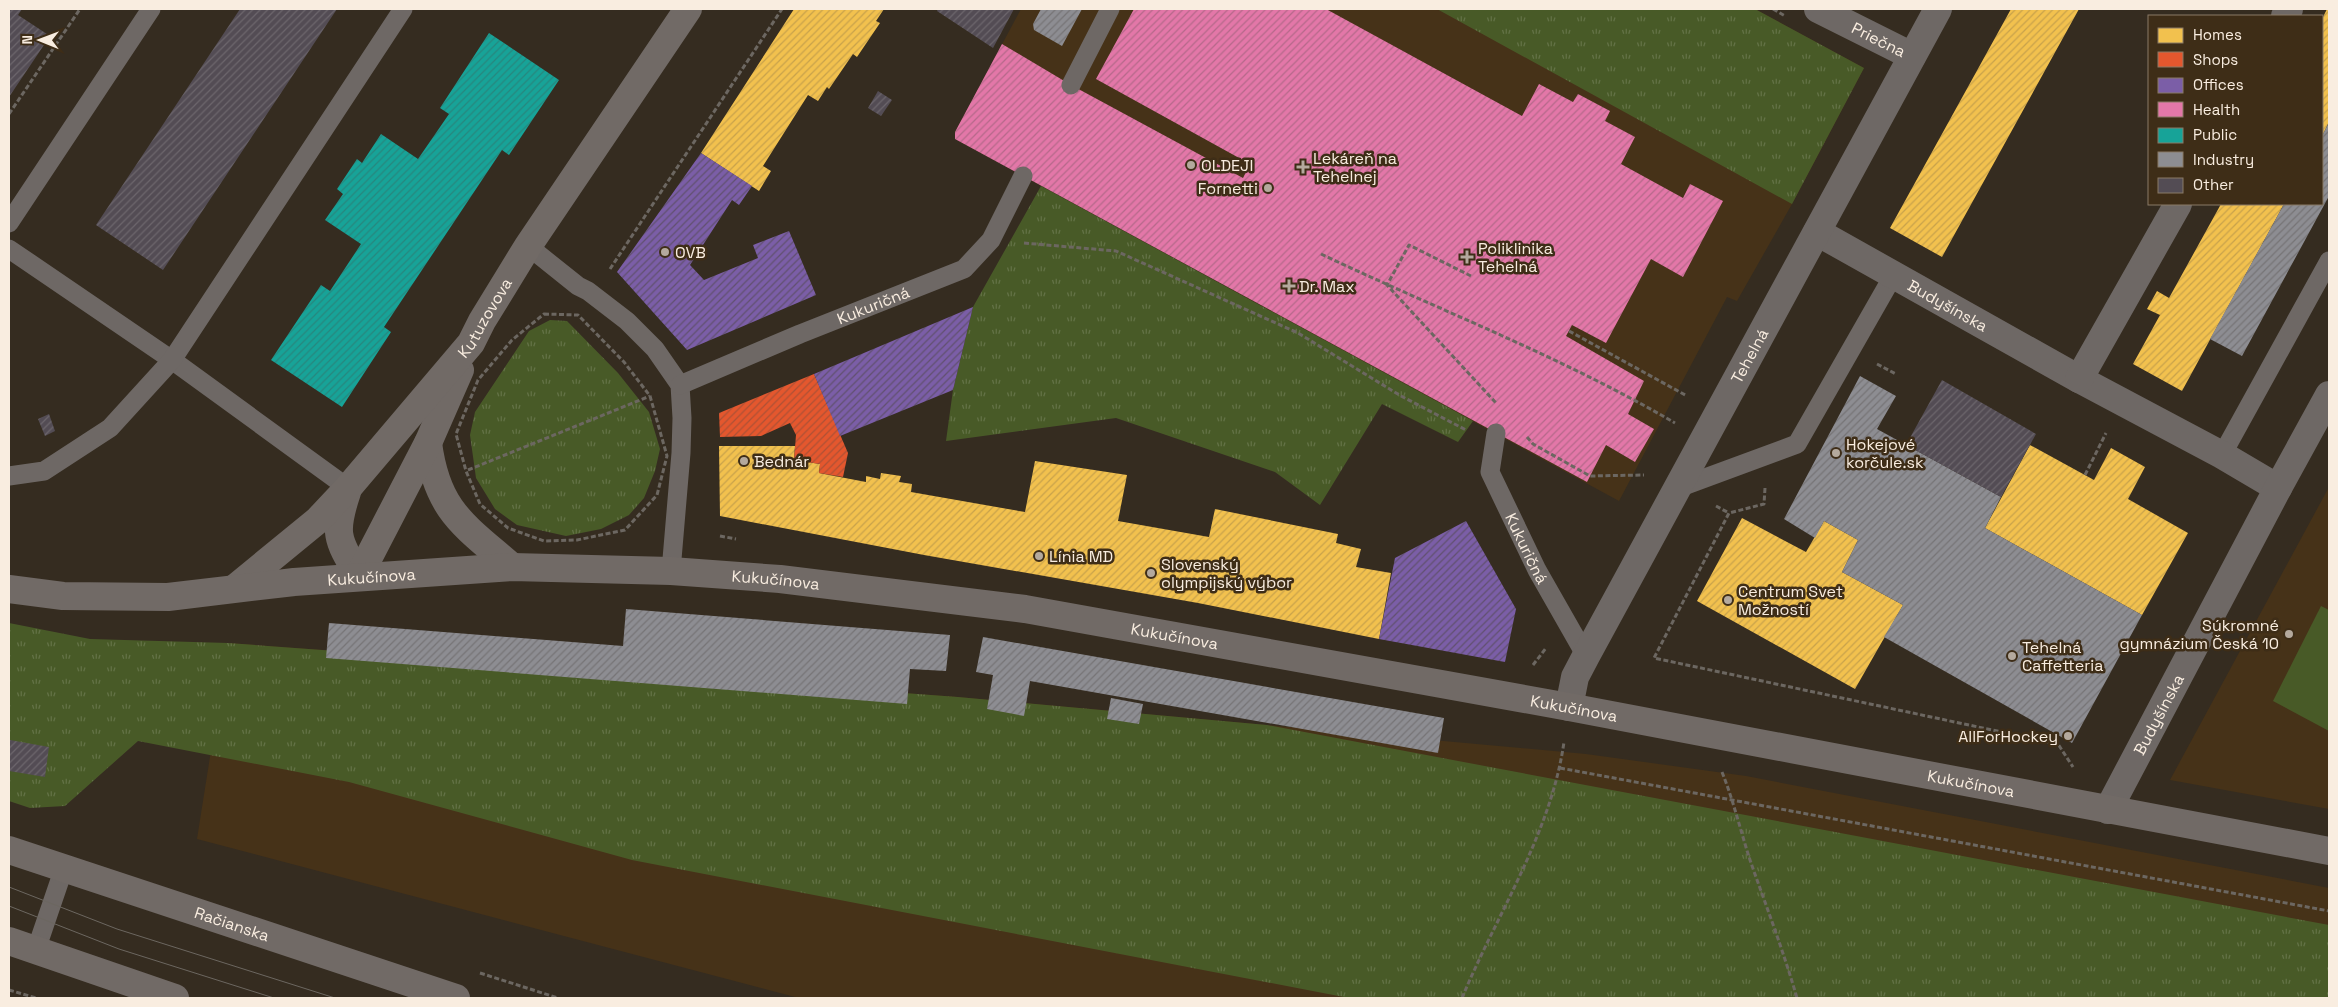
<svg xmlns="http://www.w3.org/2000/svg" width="2338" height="1007" font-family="'Space Grotesk',sans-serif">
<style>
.built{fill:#463218}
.grass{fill:url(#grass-tufts)}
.pitch{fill:#485a27}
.homes{fill:url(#homes-hatch)}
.shops{fill:url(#shops-hatch)}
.offices{fill:url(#offices-hatch)}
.health{fill:url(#health-hatch)}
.public{fill:url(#public-hatch)}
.industry{fill:url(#industry-hatch)}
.building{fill:url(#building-hatch)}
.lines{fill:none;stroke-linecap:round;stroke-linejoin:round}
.path{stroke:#6c6761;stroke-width:3;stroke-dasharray:5 2.5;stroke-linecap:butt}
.lane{stroke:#6e6865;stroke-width:19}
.street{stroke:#6e6865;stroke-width:28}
.secondary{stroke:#716a66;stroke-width:28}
.tram{stroke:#6c6760;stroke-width:1}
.poi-dot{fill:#b4a99d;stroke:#3e2d17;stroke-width:2}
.labels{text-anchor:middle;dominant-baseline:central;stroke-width:5;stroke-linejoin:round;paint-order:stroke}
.street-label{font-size:16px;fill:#f9ede0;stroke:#3e2d17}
.poi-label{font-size:16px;fill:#f9ede0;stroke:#3e2d17;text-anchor:start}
</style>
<defs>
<pattern id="grass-tufts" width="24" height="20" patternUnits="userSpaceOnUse" patternTransform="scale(1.25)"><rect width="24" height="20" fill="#485a27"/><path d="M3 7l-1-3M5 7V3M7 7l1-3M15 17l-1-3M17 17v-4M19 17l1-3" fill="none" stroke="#637246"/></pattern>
<pattern id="homes-hatch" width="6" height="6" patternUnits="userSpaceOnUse" patternTransform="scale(1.25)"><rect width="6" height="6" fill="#f2c14e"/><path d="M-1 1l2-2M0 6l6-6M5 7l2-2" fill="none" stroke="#c8a24b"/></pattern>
<pattern id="shops-hatch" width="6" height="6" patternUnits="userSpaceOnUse" patternTransform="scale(1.25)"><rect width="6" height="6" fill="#e4572e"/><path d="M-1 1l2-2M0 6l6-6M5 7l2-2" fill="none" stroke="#ae5135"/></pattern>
<pattern id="offices-hatch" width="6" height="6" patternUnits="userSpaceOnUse" patternTransform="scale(1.25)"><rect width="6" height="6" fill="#7b5ea7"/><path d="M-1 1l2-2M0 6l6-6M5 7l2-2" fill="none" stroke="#615170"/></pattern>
<pattern id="health-hatch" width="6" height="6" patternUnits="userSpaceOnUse" patternTransform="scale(1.25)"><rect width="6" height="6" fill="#e377a8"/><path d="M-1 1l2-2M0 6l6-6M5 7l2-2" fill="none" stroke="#b5698a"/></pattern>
<pattern id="public-hatch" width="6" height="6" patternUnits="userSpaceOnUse" patternTransform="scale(1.25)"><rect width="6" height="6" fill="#17a398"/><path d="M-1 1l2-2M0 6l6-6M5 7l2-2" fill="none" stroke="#27877e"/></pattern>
<pattern id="industry-hatch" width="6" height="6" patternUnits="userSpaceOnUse" patternTransform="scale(1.25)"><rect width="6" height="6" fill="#8d8d92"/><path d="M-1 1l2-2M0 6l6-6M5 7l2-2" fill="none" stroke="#767476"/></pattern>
<pattern id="building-hatch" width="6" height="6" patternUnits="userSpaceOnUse" patternTransform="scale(1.25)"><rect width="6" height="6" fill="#534c54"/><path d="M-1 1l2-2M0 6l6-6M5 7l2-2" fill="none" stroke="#6c666c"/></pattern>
</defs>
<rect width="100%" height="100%" fill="#352c20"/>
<path class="built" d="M1021 9H1755L1864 68 1792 204 1737 301 1727 297 1619 501 955 139V132Z
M2329 487V809L2170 780Z
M228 643 958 697 1586 754 1746 776 2329 888V998H799L197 839Z"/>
<path class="grass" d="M1437 9H1755L1864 68 1792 204Z
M1041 186 1473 421 1458 442 1382 404 1320 505 1275 472 1116 418 946 441 953 390 973 307Z
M550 320 567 321 618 373 649 412 660 449 655 471 644 498 629 515 601 529 566 536 517 525 495 509 476 478 470 435 475 412 529 331Z
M9 623 90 639 228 643 958 697 1267 725 2329 925V998H1349L632 860 349 782 138 741 65 806 30 808 9 801Z"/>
<path class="pitch" d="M2321 606 2329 610V731L2273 701Z"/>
<path class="homes" d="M794 9H884L876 21 880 23 857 57 853 54 829 89 827 87 818 101 808 95 763 166 771 171 759 191 701 153Z
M2011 9H2079L1942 257 1890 228Z
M2327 9H2329V122L2322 136V19Z
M2221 204H2284L2182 391 2133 364 2160 315 2147 309 2157 291 2169 298Z
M2030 445 2094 480 2111 448 2145 467 2128 499 2188 533 2142 615 1985 528Z
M719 446H795L794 460 820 464 819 473 866 482V476L880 479 881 473 901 476 899 482 912 484 911 492 1025 512 1035 461 1127 475 1118 521 1209 537 1215 509 1338 534 1336 543 1361 549 1356 567 1391 573 1379 639 1198 603 924 555 720 516Z
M1742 518 1806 552 1824 521 1858 540 1842 572 1903 605 1855 689 1697 601Z"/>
<path class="shops" d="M814 374 848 453 843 477 819 473 820 464 794 460 796 435 790 423 761 436 720 437 719 413Z"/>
<path class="offices" d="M701 153 752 186 739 205 732 200 690 265 704 280 758 258 753 245 789 231 816 295 687 350 617 272Z
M973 307 953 390 840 436 814 374Z
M1466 521 1516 609 1505 662 1379 639 1395 558Z"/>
<path class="health" d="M1134 9H1326L1522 116 1539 84 1573 102 1578 94 1610 111 1605 121 1635 137 1621 164 1683 198 1690 184 1723 201 1683 277 1651 259 1606 343 1572 325 1566 336 1644 381 1628 414 1654 429 1635 462 1606 445 1587 482 955 139V132L1002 44 1071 85 1243 178 1250 164 1096 79Z"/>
<path class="public" d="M489 33 559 80 509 155 502 150 384 327 391 332 342 407 271 360 321 285 330 291 361 244 325 220 343 194 337 189 357 159 362 163 381 134 418 159 449 114 440 108Z"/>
<path class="industry" d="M1041 9H1082L1062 46 1034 30 1033 24Z
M2329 122V196L2242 356 2210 339 2284 204H2322V136Z
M1860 376 1896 396 1877 429 2001 497 1985 528 2142 615 2072 743 1884 637 1903 605 1842 572 1858 540 1824 521 1815 538 1784 519Z
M626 609 950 635 946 671 910 669 907 704 326 658 329 623 623 646Z
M983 637 1444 718 1438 753 1030 681 1024 716 987 709 993 675 976 672Z
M1111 698 1143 704 1139 724 1107 719Z"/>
<path class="building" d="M9 9H22L18 15 50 36 9 97Z
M240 9H337L163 270 96 225Z
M938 9H1014L993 48 937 11Z
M878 91 892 100 881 116 868 108Z
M1942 380 2036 434 2001 497 1906 445Z
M49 414 55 431 45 436 38 419Z
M10 740 49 747 45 777 9 771Z"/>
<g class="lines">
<path class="path" d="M1773 9 1785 16
M9 114 80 9
M1024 243 1116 251 1298 333 1401 396 1466 430
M1321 254C1439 310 1562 357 1675 423
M610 269 782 9
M1471 276 1409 245 1387 285 1496 403
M544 314 578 315 624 362 650 396 667 456 657 495 625 530 577 540 544 541 508 528 480 504 466 471 456 434 478 380 512 340Z
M1569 331 1687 396
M1877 364 1896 374
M1527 437 1533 444 1590 476 1644 475
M468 470 650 396
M2085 475 2106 433
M1765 488 1764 504 1729 513 1654 658 2058 744 2073 767
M1716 506 1729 513
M720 536 736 539
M1533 665 1546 648
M1560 768 2329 911
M1722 772C1734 802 1741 833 1751 863 1767 908 1784 953 1797 998
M480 973 558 998
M9 990 36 998
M1462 998C1497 914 1551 833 1564 742"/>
<g class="lane">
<path d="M1071 85 1110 9"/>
<path d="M9 223 151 9"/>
<path d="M528 246 578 286 588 291 627 321 655 349 680 385 682 418 681 453 671 571"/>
<path d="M9 249 172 360 348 488"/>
<path id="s1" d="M680 385 800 334 964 269 991 240 1023 176"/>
<path id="s2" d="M1496 433 1490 472 1537 570 1586 656"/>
<path d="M2222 455 2329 261"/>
<path d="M9 476 44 471 110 428 172 360 403 9"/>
<path d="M1678 488 1797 444 1893 276"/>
<path d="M36 950 64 868"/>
</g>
<g class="street">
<path id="s3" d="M1818 9 1912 56"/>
<path d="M2285 16 2289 9"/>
<path id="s4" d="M1817 232 2079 379 2222 455 2278 488"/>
<path d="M2079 379 2178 204"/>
<path id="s5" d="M1569 707 1575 677 1586 656 1938 9"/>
<path id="s6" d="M2108 810 2278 488 2329 395"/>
</g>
<g class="secondary">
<path d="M428 443C437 511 464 525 512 567"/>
<path d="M347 492C333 534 337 539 359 576"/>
<path d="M359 576 428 443 460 370"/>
<path id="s7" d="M235 588 318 520 348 488 471 343 482 321 528 246 688 9"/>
<path id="s8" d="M9 589 63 596 168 597 294 582 512 567 671 571 780 579 1025 609 1569 707 2329 851"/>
<path id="s9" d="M9 850 456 998"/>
<path d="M9 941 175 998"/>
</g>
<path class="tram" d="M9 887 117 929 335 998
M9 906 119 949 274 998"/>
</g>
<g class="poi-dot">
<circle cx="1191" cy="165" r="5"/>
<path d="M1300.5 159.5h5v5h5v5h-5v5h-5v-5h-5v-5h5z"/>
<circle cx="1268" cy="188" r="5"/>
<circle cx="665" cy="252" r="5"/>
<path d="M1464.5 249.5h5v5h5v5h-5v5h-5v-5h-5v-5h5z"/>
<path d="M1286.5 278.5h5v5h5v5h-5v5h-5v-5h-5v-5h5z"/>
<circle cx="1836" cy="453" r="5"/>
<circle cx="744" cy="461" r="5"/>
<circle cx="1039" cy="556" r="5"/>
<circle cx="1151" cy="573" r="5"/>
<circle cx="1728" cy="600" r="5"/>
<circle cx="2289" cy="634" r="5"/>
<circle cx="2012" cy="656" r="5"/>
<circle cx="2068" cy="736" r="5"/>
</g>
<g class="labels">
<g class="street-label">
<text stroke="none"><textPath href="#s3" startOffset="68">Priečna</textPath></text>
<text stroke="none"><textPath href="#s1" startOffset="209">Kukuričná</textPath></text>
<text stroke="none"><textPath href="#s4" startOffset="150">Budyšínska</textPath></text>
<text stroke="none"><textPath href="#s7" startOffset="370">Kutuzovova</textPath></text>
<text stroke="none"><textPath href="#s5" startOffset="396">Tehelná</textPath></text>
<text stroke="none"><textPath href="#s2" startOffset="124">Kukuričná</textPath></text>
<text stroke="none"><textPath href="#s8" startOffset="364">Kukučínova</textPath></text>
<text stroke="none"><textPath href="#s8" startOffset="769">Kukučínova</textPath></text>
<text stroke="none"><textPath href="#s8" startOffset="1172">Kukučínova</textPath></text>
<text stroke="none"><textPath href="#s8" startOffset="1578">Kukučínova</textPath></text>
<text stroke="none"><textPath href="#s6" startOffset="108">Budyšínska</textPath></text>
<text stroke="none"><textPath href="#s8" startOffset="1982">Kukučínova</textPath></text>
<text stroke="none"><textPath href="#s9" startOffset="235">Račianska</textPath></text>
</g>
<g class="poi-label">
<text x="1313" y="158">Lekáreň na<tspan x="1313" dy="18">Tehelnej</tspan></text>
<text x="1201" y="165">OLDEJI</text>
<text x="1258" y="188" text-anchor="end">Fornetti</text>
<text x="1478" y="248">Poliklinika<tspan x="1478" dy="18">Tehelná</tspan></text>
<text x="675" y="252">OVB</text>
<text x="1299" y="286">Dr. Max</text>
<text x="1846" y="444">Hokejové<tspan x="1846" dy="18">korčule.sk</tspan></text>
<text x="754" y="461">Bednár</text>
<text x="1049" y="556">Línia MD</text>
<text x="1161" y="564">Slovenský<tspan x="1161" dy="18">olympijský výbor</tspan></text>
<text x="1738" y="591">Centrum Svet<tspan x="1738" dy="18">Možností</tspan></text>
<text x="2279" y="625" text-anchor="end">Súkromné<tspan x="2279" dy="18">gymnázium Česká 10</tspan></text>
<text x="2022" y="647">Tehelná<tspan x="2022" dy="18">Caffetteria</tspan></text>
<text x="2058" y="736" text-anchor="end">AllForHockey</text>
</g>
</g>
<rect width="2338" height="1007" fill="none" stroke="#f9ede0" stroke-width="20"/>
<rect x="2148" y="15" width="175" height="190" fill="#3e2d17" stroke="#897a67"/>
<rect x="2158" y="28" width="25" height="15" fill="#f2c14e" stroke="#897a67"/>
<text x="2193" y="40" font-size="15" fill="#f9ede0">Homes</text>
<rect x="2158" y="52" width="25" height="15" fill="#e4572e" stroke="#897a67"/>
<text x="2193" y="65" font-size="15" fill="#f9ede0">Shops</text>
<rect x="2158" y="78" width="25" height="15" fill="#7b5ea7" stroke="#897a67"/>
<text x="2193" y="90" font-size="15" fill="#f9ede0">Offices</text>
<rect x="2158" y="102" width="25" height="15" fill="#e377a8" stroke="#897a67"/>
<text x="2193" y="115" font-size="15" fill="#f9ede0">Health</text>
<rect x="2158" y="128" width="25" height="15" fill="#17a398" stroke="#897a67"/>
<text x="2193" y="140" font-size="15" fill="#f9ede0">Public</text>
<rect x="2158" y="152" width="25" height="15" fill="#8d8d92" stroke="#897a67"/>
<text x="2193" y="165" font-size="15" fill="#f9ede0">Industry</text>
<rect x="2158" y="178" width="25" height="15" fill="#534c54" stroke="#897a67"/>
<text x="2193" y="190" font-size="15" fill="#f9ede0">Other</text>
<g transform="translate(40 40) rotate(271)" stroke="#3e2d17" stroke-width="4" paint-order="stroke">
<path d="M0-4L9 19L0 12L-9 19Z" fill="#f9ede0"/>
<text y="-8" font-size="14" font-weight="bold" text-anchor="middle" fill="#f9ede0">N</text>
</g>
</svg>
